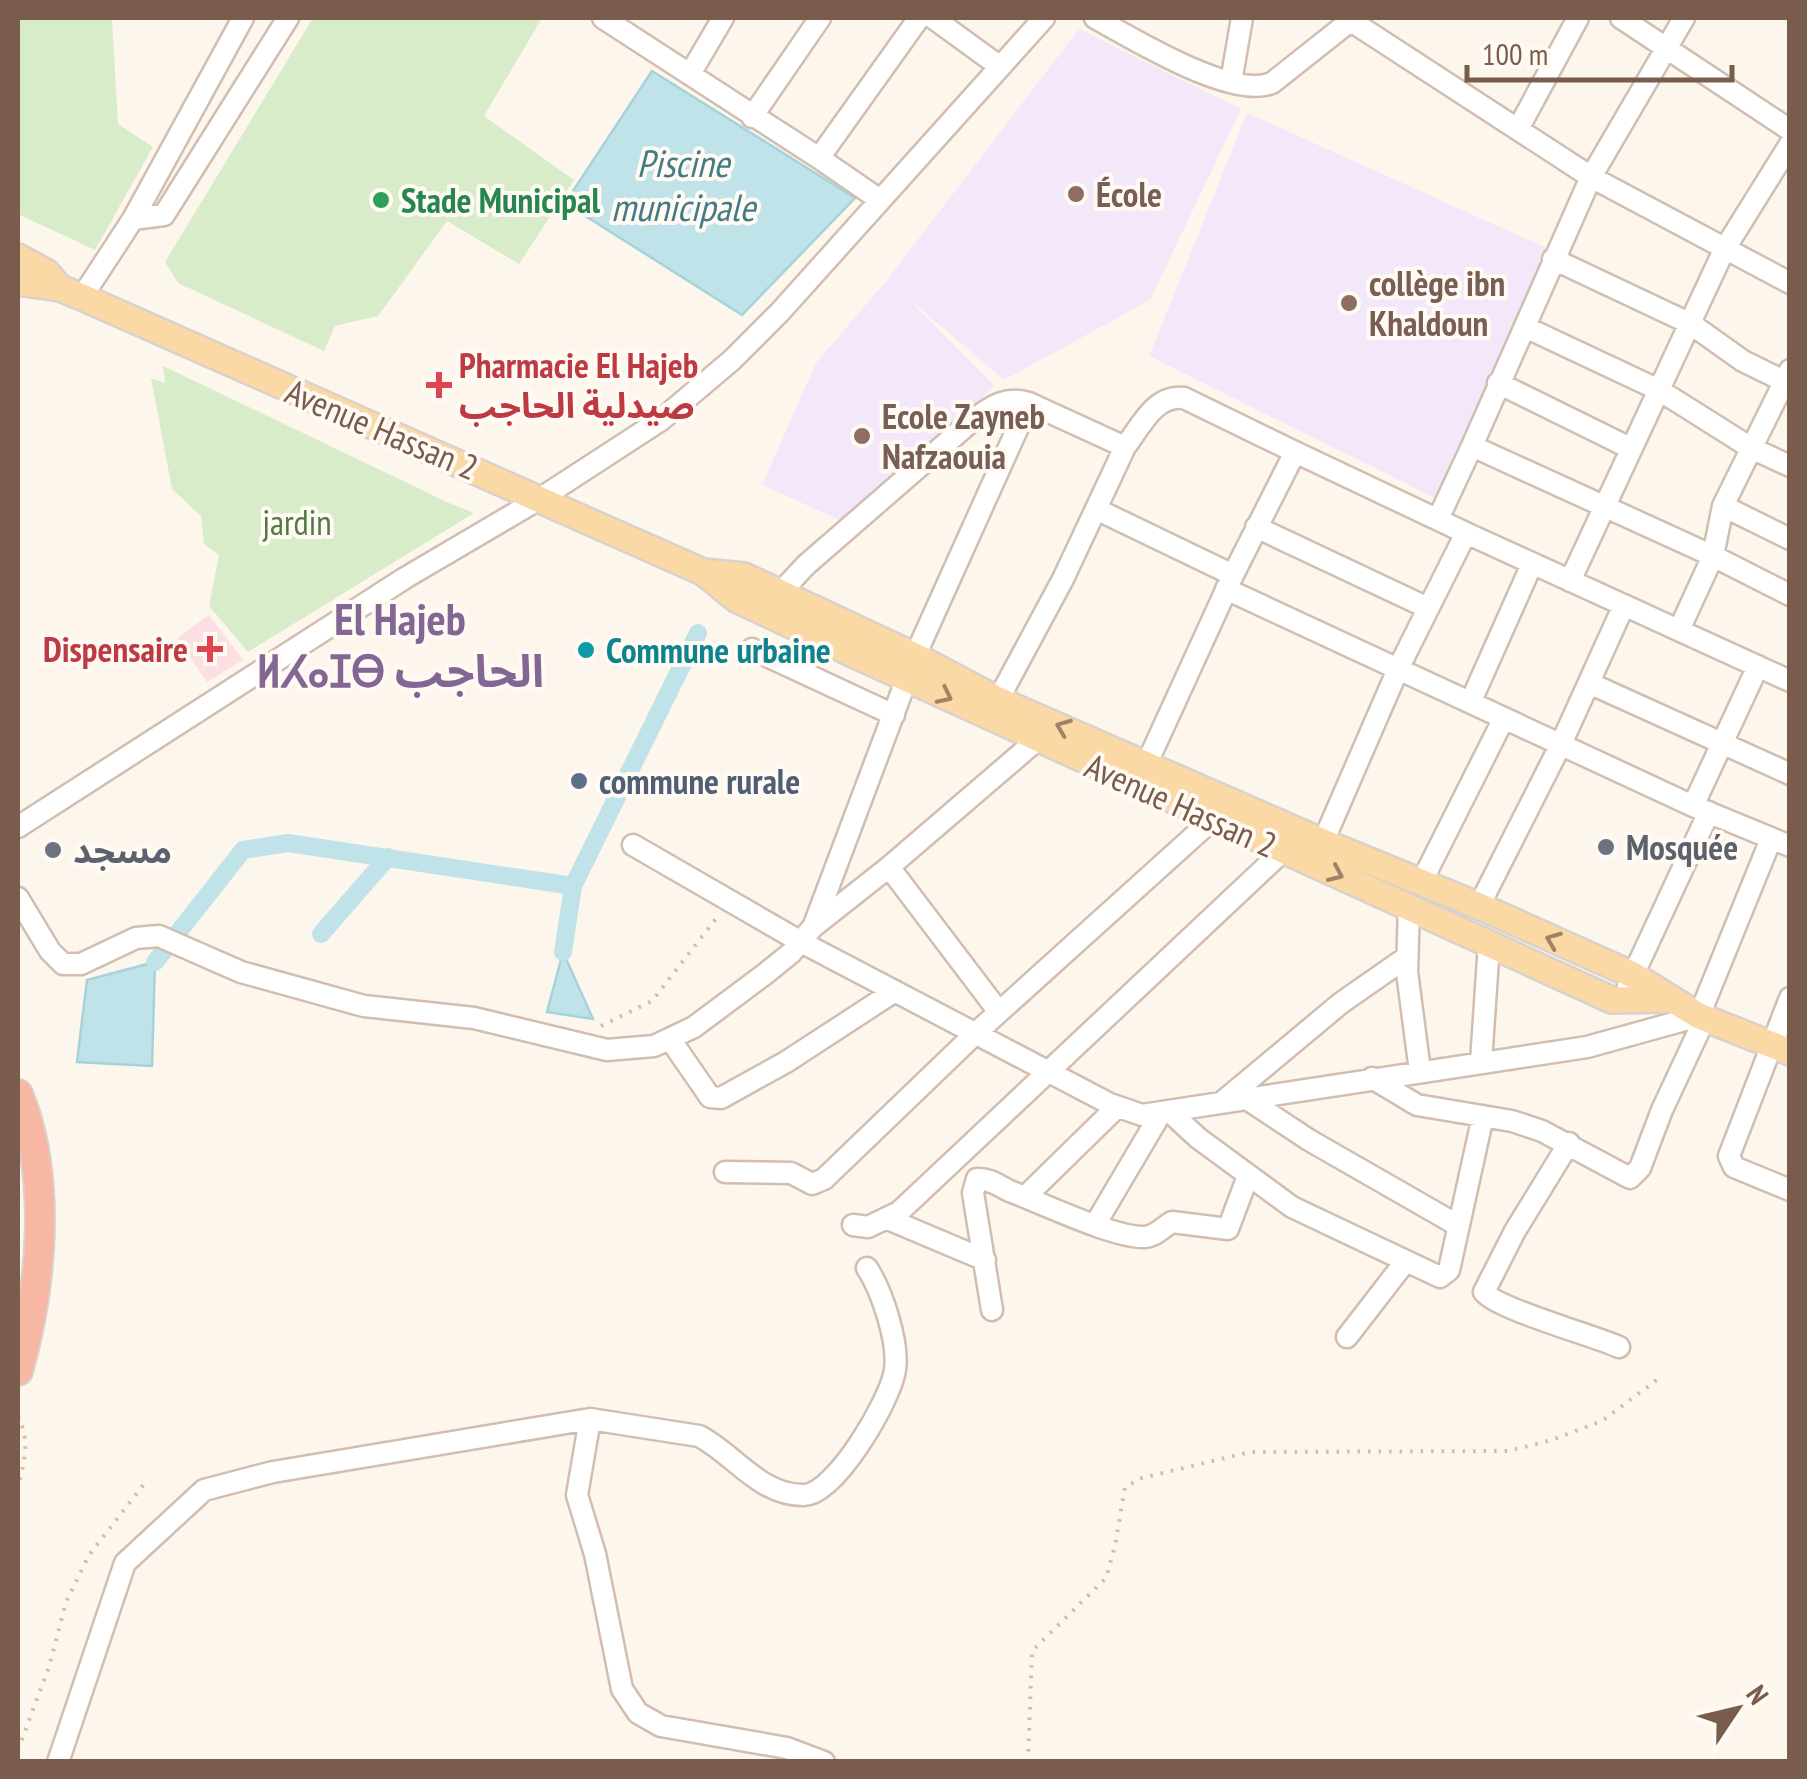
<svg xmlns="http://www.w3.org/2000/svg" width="1807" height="1779" font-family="'PT Sans Narrow','Noto Sans Arabic','Noto Sans Tifinagh',sans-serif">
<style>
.education{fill:#f3e8fa}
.medical{fill:#fbdfe3}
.green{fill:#d8ecc9}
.water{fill:#bfe3e8;stroke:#a5d3da;stroke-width:2.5}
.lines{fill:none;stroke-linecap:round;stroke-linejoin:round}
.canal{stroke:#bfe3e8;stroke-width:18}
.minor-casing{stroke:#d1beb0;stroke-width:25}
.major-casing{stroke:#dad1cd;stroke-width:30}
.highway-casing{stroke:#dad1cd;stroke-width:32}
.path{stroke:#d9b8a5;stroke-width:4;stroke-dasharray:2.5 8;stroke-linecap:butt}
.minor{stroke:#fff;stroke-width:20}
.major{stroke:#fbd9a5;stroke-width:25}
.highway{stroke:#f7b7a3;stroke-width:28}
.oneway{stroke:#a18267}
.education-dot{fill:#8d6e63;stroke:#fffaf3;stroke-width:4}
.leisure-dot{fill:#2e9e5b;stroke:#fffaf3;stroke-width:4}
.health-dot{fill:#e0444e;stroke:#fffaf3;stroke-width:4}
.culture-dot{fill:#0f9aa8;stroke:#fffaf3;stroke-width:4}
.service-dot{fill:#5c6f8a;stroke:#fffaf3;stroke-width:4}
.worship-dot{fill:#6b7280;stroke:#fffaf3;stroke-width:4}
.labels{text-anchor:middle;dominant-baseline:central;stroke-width:8;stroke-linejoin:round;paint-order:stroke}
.education-label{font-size:35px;font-weight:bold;fill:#785e54;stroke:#fffaf3;text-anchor:start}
.leisure-label{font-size:35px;font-weight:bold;fill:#27864d;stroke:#fffaf3;text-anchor:start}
.health-label{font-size:35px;font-weight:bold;fill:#be3a42;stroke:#fffaf3;text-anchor:start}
.street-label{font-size:35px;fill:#7a5c4d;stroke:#fffaf3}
.park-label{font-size:35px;fill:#537a41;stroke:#fffaf3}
.culture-label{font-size:35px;font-weight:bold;fill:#0d838f;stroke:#fffaf3;text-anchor:start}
.service-label{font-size:35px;font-weight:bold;fill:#4e5e75;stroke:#fffaf3;text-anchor:start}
.worship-label{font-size:35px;font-weight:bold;fill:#5b616d;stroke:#fffaf3;text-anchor:start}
.water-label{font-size:38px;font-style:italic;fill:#437c86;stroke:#fffaf3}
.district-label{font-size:45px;font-weight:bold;fill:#846695;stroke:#fffaf3}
</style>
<rect width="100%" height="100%" fill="#fdf6ec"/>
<path class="education" d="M1079 29 1241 109 1150 300 1004 380 903 294 995 386 844 522 762 485 816 363 887 280Z
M1247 113 1551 250 1441 501 1149 356Z"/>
<path class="medical" d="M209 615 243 660 207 682 177 638Z"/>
<path class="green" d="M18 18H112L118 124 153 147 95 250 18 214Z
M313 18H542L484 116 574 180 519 264 447 221 378 316 335 326 324 351 178 283 165 262Z
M163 366 449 503 474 513 248 652 209 606 219 555 204 544 201 516 172 489 151 378 165 383Z"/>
<path class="water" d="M652 71 855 198 742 315 565 203Z
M563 952 593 1019 547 1012Z
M155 962 152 1066 77 1062 87 980Z"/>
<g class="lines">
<path class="canal" d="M321 934 388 857
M563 952 573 886 698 633
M155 962 243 850 288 843 573 886"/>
<defs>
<path id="minor" d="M603 18 819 158 919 18
M933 18 999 66
M1095 18C1132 38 1232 100 1272 83L1354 18
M1621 18 1790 130
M1684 18 1591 177 1472 446 1713 556 1790 595
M1351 21 1591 177 1790 283
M690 74 723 18
M1231 82 1242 18
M752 117 820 18
M1518 129 1578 18
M819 158 880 200
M133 219 164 215 288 18
M1553 259 1691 324 1743 361 1790 384
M82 297 133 219 243 18
M1525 327 1659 390 1751 448 1790 466
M1498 383 1630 448
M1125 447C1141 426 1155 394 1184 398L1295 452 1233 575 1147 763
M1295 452 1466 533 1399 667 1323 842
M1723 506 1790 539
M1096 509 1233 575
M1438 519 1472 446
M1256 527 1428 608
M1466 533 1790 681
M1570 581 1724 250 1790 144
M1226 589 1693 806 1790 846
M780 593 806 565 974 419C992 406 1006 396 1029 403L1125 447 1063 579 998 700
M1679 630 1713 556 1723 506 1790 370
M752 649 894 715
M915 656 1029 403
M1589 683 1790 774
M1471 701 1532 564
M1693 806 1758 666
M18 827 405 578 541 498 661 420 732 360 780 312 1044 18
M633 845 801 942 1110 1104 1142 1115 1587 1047 1699 1016 1771 839
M889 867 999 1012
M1421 883 1504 718
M18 898 50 951 63 964H81L136 938 159 936 241 972 364 1006 474 1018 607 1050 654 1046 694 1027 765 974 791 953 813 927 889 867 1037 740
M1409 906 1407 972 1420 1071
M1479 906 1561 744 1624 605
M814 925 907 678
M1628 986 1709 812
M1790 998 1729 1156 1734 1167 1790 1190
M670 1039 710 1097 721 1098 786 1062 895 991
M1481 1062 1489 944
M1372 1078 1417 1105 1512 1121 1542 1131 1630 1178 1640 1168 1662 1110 1705 1018
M1247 1099 1309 1140 1459 1226
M1221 1103 1341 1003 1407 957
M1170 1112 1198 1138 1292 1207 1440 1277 1449 1270 1483 1116
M1569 1143 1515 1231 1484 1292C1497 1309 1592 1335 1619 1347
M725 1172 791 1173 812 1184 824 1179 977 1032 1213 819
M1025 1197 1117 1107
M888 1219 985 1260
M1096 1223 1161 1113
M853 1225 868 1227 899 1212 1283 851
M992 1310 973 1193 977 1179C990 1178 1000 1187 1012 1192 1044 1204 1114 1238 1145 1237 1156 1236 1163 1227 1172 1222L1228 1229 1248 1176
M1347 1337 1405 1262
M590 1419 577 1495 595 1554 622 1689 638 1713 661 1726 787 1748 824 1762
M58 1762 125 1563 204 1490 273 1472 590 1419 699 1436C733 1453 760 1496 804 1495 836 1494 891 1399 895 1370 899 1342 882 1291 867 1268"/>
<path id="major" d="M18 257 47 273 60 288
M18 282 60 288 82 297 703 572 736 599 855 655 1612 1000 1671 999
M703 572 744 576 915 656 998 700 1323 842 1479 906 1633 975 1699 1016 1790 1052"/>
<path id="highway" d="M18 1094C52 1176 42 1287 18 1371"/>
</defs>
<use href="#minor" class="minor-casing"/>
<use href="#major" class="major-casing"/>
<use href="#highway" class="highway-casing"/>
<path class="path" d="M601 1026 652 1001 718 916
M18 1416C30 1440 25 1460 18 1486
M18 1750 49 1667 66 1602 89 1555 148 1479
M1028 1762 1032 1651 1106 1578 1115 1546 1125 1487 1142 1478 1250 1452 1508 1451 1552 1440 1602 1421 1658 1379"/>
<use href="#minor" class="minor"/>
<use href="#major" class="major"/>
<use href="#highway" class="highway"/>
</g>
<defs><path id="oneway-chevron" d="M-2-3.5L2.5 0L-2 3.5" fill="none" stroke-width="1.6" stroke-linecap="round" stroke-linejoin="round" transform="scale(2.5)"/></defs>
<g class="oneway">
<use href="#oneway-chevron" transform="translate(945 696) rotate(26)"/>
<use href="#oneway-chevron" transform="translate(1063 727) rotate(-158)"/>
<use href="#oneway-chevron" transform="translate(1336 874) rotate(24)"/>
<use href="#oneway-chevron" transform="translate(1553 940) rotate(-158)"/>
</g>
<g class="education-dot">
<circle cx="1076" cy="194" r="10"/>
<circle cx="1349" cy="303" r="10"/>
<circle cx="862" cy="436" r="10"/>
</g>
<circle class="leisure-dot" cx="381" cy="200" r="10"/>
<g class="health-dot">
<path d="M434 370h10v10h10v10h-10v10h-10v-10h-10v-10h10z"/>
<path d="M205 634h10v10h10v10h-10v10h-10v-10h-10v-10h10z"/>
</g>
<circle class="culture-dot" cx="586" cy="650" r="10"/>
<circle class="service-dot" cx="579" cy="781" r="10"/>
<g class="worship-dot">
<circle cx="1606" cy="847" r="10"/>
<circle cx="53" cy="850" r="10"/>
</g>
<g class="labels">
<g class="education-label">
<text x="1096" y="194">École</text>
<text x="1369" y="283">collège ibn<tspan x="1369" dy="40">Khaldoun</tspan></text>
<text x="882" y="416">Ecole Zayneb<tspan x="882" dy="40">Nafzaouia</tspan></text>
</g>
<g class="leisure-label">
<text x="401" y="200">Stade Municipal</text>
</g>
<g class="health-label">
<text x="459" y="365">Pharmacie El Hajeb<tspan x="459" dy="40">صيدلية الحاجب</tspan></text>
<text x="188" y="649" text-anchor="end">Dispensaire</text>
</g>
<g class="street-label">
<text transform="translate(382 429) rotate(23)">Avenue Hassan 2</text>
<text transform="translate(1181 805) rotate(24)">Avenue Hassan 2</text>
</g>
<g class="park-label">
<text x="297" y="522">jardin</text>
</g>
<g class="culture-label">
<text x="606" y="650">Commune urbaine</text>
</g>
<g class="service-label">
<text x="599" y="781">commune rurale</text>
</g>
<g class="worship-label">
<text x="1626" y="847">Mosquée</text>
<text x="73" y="850">مسجد</text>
</g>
<g class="water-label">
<text x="683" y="162">Piscine<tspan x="683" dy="44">municipale</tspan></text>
</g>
<g class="district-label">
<text x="400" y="618">El Hajeb<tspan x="400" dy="52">ⵍⵃⴰⵊⴱ الحاجب</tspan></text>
</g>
</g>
<rect width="1807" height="1779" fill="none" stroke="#7a5c4d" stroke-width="40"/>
<g transform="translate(1737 1709) rotate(55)" stroke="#fffaf3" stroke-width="8" paint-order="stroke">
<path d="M0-8L18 38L0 25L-18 38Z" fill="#7a5c4d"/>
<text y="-15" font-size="28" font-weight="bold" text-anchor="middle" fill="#7a5c4d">N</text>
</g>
<path d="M1467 65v15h265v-15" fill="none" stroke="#7a5c4d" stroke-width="5"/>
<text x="1482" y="65" font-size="30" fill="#7a5c4d" stroke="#fffaf3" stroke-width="8" paint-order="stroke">100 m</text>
</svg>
